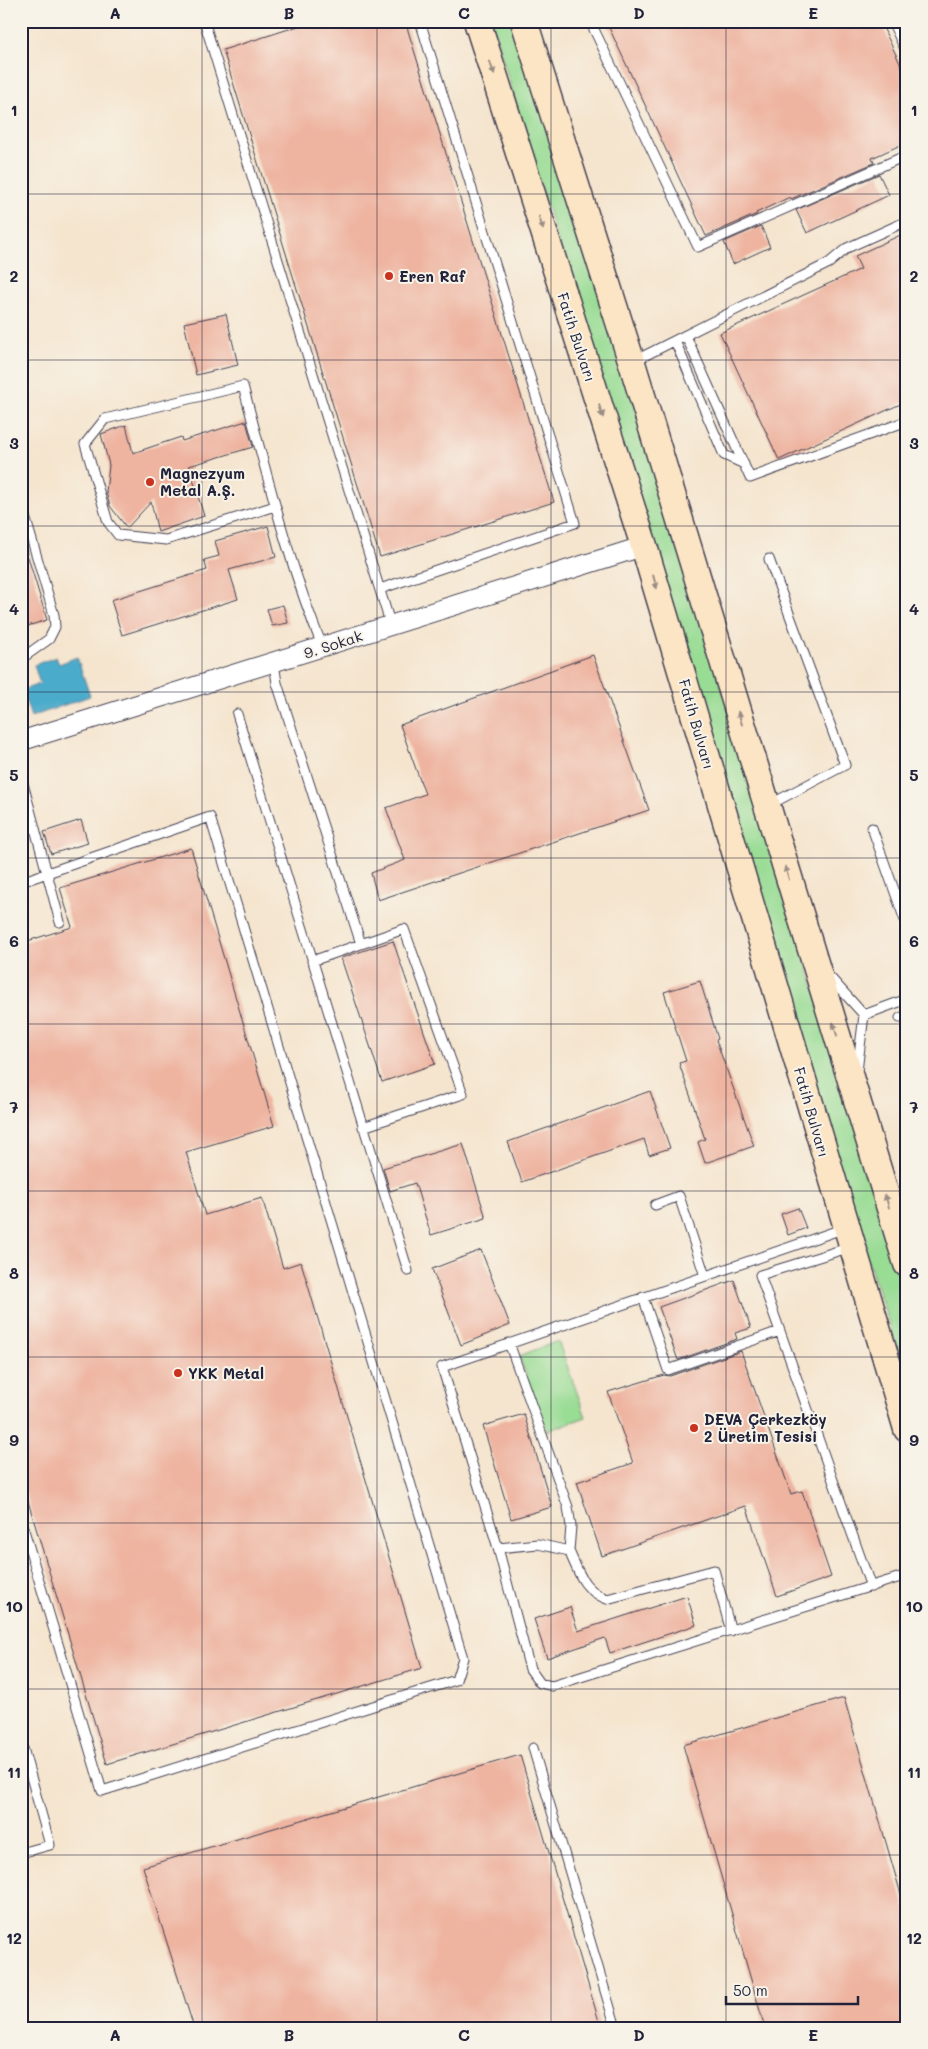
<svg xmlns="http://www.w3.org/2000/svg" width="928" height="2049" font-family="Mali,sans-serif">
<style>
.green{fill:#99dc94;stroke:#5e7f68}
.water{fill:#4cabcb;stroke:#376683}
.building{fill:#eeb4a0}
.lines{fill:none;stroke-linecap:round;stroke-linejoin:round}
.lane-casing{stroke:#423f51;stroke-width:11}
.street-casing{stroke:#423f51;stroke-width:21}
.secondary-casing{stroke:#423f51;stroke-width:29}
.lane{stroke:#fff;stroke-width:9}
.street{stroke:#fff;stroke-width:19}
.secondary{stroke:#fce5c4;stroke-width:26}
.oneway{fill:#9a8d86}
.grid{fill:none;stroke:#22223b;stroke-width:1;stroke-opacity:0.55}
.poi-dot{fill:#c8321e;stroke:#f7f3e8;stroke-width:2}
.labels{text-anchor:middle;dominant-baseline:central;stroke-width:4;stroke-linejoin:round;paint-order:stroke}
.poi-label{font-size:15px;font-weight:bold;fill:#22223b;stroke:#f7f3e8;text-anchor:start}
.street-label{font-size:15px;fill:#22223b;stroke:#f7f3e8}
.neatline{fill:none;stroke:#22223b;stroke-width:2}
.grid-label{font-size:16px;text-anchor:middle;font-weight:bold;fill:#22223b}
</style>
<rect width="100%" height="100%" fill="#f7f3e8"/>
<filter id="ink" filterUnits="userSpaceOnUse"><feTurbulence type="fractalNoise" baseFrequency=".02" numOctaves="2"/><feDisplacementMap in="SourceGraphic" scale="10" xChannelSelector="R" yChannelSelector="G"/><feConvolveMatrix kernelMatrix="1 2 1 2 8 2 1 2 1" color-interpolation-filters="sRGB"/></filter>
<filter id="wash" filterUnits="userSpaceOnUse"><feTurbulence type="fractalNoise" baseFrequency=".0096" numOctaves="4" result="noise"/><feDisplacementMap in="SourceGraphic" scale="20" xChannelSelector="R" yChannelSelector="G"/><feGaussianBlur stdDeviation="1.12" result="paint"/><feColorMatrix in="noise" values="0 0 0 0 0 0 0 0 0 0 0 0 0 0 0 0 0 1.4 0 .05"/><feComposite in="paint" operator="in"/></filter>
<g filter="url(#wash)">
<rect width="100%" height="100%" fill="#f5e5cf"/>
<path class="green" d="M491 21H517L824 1020 907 1300V1377L853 1217Z
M558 1341 586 1417 547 1431 519 1356Z"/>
<path class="water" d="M56 657 59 664 77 657 90 696 31 717 22 690 40 684 34 665Z"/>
<g id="blocks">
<path class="building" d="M314 21H405L554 502 380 557 223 50Z
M606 21H880L907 78V142L872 158 874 163 791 199 790 197 756 213 757 214 706 236Z
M879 174 889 195 807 233 796 210Z
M761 226 770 247 733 264 724 242Z
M907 232V401L779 460 720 333 861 269 855 256Z
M226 314 238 365 196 375 184 323Z
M246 421 253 447 189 466 204 516 158 532 151 502 127 528 110 506 106 492 109 465 101 434 126 425 133 453 181 437 182 441Z
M268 526 276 557 229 570 238 599 122 635 111 600 207 570 204 560 219 556 215 541Z
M21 547H25L47 620 21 628Z
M283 605 288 623 272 626 267 609Z
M593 655 649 810 378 900 371 873 405 860 386 808 425 794 400 725Z
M81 820 88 843 51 854 44 832Z
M191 848 274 1126 186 1152 205 1215 262 1198 283 1268 301 1262 422 1668 107 1764 21 1478V943L72 927 60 888Z
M393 941 435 1064 382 1082 341 958Z
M700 981 718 1039 716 1040 754 1146 705 1163 698 1142 705 1139 679 1063 686 1061 664 992Z
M650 1091 670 1148 649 1155 644 1139 522 1182 508 1142Z
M463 1144 486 1218 431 1235 415 1183 390 1191 383 1168Z
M798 1208 806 1228 788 1235 781 1214Z
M481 1250 510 1325 461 1345 432 1269Z
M734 1280 751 1328 735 1333 737 1339 678 1360 659 1307Z
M741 1351 791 1494 802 1491 831 1577 777 1596 746 1506 602 1556 577 1482 633 1463 608 1392 664 1375 670 1376Z
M524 1414 552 1507 511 1519 483 1426Z
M687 1596 696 1625 610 1653 605 1638 547 1658 534 1619 570 1607 578 1631Z
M844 1698 907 1915V2028H765L683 1745Z
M520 1755 601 2028H194L143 1867Z"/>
</g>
</g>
<g filter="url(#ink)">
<use href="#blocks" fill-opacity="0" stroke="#423f51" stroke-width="1"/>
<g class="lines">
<defs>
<path id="lane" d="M204 21 391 626
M590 21 698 247 907 155
M892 21 907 53
M686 336 750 478 907 421
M675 341 724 455 744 464
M634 361 829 263 847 248 907 221
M21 503 54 615 55 627 49 639 21 659
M275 506 166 540 118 535 108 522 85 444 105 419 243 386C267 474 288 563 323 648
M769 559 845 765 769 805
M380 589 575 523 420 21
M274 663 277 683 361 944
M237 714 408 1271
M21 776 60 922
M872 828 907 926
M21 882 210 817 463 1658 456 1680 102 1791 21 1520
M312 961 404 929 463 1094 363 1127
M827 974 864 1015 857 1071
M864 1015 907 999
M900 1018 907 1015
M655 1205 679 1196 705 1276
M845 1228 442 1367 498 1548 530 1669 540 1683 552 1686 907 1575
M851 1247 760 1275 871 1587
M643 1297 668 1370 780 1331
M509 1343 568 1507 571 1526 569 1551
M498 1548 538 1544 569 1551C579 1573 583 1590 607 1599L714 1570 731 1631
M21 1741 50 1845 21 1853
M533 1748 616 2028"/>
<path id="street" d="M21 741 644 546"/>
<path id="secondary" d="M477 21 644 546 907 1429
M524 21 632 363 907 1264"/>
</defs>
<use href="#lane" class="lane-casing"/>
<use href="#street" class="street-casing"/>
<use href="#secondary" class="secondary-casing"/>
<use href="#lane" class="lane"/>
<use href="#street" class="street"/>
<use href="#secondary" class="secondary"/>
</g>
<defs><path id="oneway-solid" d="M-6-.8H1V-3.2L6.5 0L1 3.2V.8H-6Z" transform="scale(1.25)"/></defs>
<g class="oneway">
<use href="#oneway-solid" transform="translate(492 68) rotate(72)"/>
<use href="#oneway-solid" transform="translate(541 223) rotate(72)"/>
<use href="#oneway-solid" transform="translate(601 411) rotate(72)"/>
<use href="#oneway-solid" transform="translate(655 582) rotate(74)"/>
<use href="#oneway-solid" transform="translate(740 718) rotate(-107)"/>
<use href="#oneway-solid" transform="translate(787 873) rotate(-107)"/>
<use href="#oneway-solid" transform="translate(835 1029) rotate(-107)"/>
<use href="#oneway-solid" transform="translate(887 1201) rotate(-107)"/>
</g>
</g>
<path class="grid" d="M202 21V2028M377 21V2028M551 21V2028M726 21V2028M21 194H907M21 360H907M21 526H907M21 692H907M21 858H907M21 1024H907M21 1191H907M21 1357H907M21 1523H907M21 1689H907M21 1855H907"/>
<g class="poi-dot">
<circle cx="389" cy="276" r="5"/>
<circle cx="150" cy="482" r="5"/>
<circle cx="178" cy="1373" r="5"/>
<circle cx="694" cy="1428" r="5"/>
</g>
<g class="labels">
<g class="poi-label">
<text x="399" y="276">Eren Raf</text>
<text x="160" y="473">Magnezyum<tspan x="160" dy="17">Metal A.Ş.</tspan></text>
<text x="188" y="1373">YKK Metal</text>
<text x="704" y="1419">DEVA Çerkezköy<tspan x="704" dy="17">2 Üretim Tesisi</tspan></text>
</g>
<g class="street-label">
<text transform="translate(577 337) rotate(72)">Fatih Bulvarı</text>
<text transform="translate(333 644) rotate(-18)">9. Sokak</text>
<text transform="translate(697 724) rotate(74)">Fatih Bulvarı</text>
<text transform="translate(812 1112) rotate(74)">Fatih Bulvarı</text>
</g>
</g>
<rect width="928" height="2049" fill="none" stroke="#f7f3e8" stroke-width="55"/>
<path d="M726 1996v8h132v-8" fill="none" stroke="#22223b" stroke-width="2.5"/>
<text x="733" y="1996" font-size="15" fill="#22223b" stroke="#f7f3e8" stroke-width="4" paint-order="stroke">50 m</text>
<rect x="28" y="28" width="872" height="1994" class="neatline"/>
<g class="grid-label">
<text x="115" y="19">A</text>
<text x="289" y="19">B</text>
<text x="464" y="19">C</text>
<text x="639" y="19">D</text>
<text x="813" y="19">E</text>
<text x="14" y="116">1</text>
<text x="914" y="116">1</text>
<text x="14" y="282">2</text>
<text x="914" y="282">2</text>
<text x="14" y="449">3</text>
<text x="914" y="449">3</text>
<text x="14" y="615">4</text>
<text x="914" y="615">4</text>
<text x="14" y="781">5</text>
<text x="914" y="781">5</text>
<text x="14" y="947">6</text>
<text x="914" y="947">6</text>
<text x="14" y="1113">7</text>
<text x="914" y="1113">7</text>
<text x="14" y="1279">8</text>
<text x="914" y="1279">8</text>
<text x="14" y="1446">9</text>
<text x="914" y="1446">9</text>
<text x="14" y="1612">10</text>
<text x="914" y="1612">10</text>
<text x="14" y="1778">11</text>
<text x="914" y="1778">11</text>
<text x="14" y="1944">12</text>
<text x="914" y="1944">12</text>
<text x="115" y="2041">A</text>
<text x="289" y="2041">B</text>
<text x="464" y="2041">C</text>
<text x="639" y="2041">D</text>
<text x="813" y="2041">E</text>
</g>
</svg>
